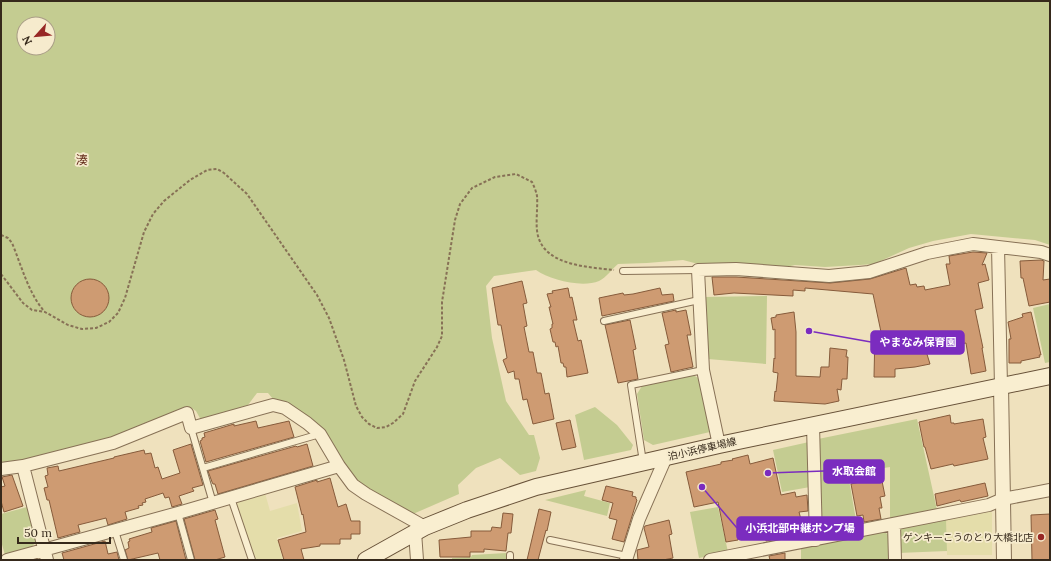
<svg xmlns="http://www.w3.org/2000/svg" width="1051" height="561" font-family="Lora,'Noto Sans JP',serif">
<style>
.farmland{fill:#e4ddaa}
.green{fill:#c4cc91;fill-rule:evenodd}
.building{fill:#ce9b72;stroke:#865b3b}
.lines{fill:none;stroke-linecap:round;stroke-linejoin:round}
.service-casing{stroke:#877156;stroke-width:8}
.minor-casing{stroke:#877156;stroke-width:14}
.tertiary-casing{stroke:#877156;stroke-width:16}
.secondary-casing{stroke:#685239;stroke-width:18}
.path{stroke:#877156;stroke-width:2;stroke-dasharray:3 2;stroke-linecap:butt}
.service{stroke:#f9eed0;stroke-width:6}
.minor{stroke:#f9eed0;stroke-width:12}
.tertiary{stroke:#f9eed0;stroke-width:14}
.secondary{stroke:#f9eed0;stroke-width:16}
.poi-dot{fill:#972725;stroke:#f6ebcd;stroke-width:1.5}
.labels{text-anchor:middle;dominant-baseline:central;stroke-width:3.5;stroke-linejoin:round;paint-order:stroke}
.street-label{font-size:10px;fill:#36291b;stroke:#f6ebcd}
.poi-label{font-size:10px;fill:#36291b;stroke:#f6ebcd;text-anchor:end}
.quarter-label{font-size:12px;fill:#632b1a;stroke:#f6ebcd}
.leader{fill:none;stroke:#7b2cbf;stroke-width:1.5}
.callout-dot{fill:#7b2cbf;stroke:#f6ebcd;stroke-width:1.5}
.callout{fill:#7b2cbf;stroke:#7b2cbf;stroke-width:1.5}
.callout-label{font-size:11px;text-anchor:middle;font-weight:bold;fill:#fff}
</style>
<rect width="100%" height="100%" fill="#efe1bd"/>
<path class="farmland" d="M265 493 270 511 297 503 302 531 277 538 283 560H255L235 501Z
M988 509 992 513V555H947L946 518Z"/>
<path class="green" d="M1 1H1050V245L1035 240 971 234 933 241 909 248 874 264 860 265 825 267 795 265 786 267 755 264 702 265 683 260 647 263 618 264C612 269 606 278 599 281 582 288 550 280 536 270L494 276 486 286 492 338 506 401 529 435H534L540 458 536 471 520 475 500 458 476 468 458 485 459 494 413 514 359 483 286 403 273 399 268 393H257L248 405 201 420 196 411 190 407 112 439 23 460 1 463ZM24 24H48V48H24Z
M767 296 766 364 708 359 705 297Z
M1050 304V362L1045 363 1033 308Z
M693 375 700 379 710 432 653 445 644 440 637 394 642 386Z
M595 407 617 425 633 445 631 450 584 460 575 415Z
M917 419 937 510 890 519V467L848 474 857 526 826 533 820 529 818 439Z
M809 442 810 487 782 492 773 450Z
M586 490 584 496 610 503 607 516 545 500Z
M27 507 36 541 32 547 5 555 1 541V514Z
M718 507 728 552 699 558 690 512Z
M946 518 947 551 898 553 899 530 902 528Z
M884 532 892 537V560H801V548Z
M506 553V560H452V558L471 557 472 555Z"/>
<path class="building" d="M973 252 987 253 982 265 985 264 989 280 978 283 983 308 975 310 983 348H982L986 371 971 374 966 343 926 351 930 364 915 367 895 369V377H874L875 332H881L873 294 805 288V291L793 290V296L734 293 714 295 712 277H736L830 283 870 279 906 268 910 285 916 284 917 287 924 286 925 290 950 285 946 264H950L949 256Z
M1041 260 1044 261 1043 280 1050 279V302L1029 306 1023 278H1021L1020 261Z
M71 298a19 19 0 1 1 38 0a19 19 0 1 1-38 0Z
M522 281 527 303 523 304 527 326 524 327 529 352H533L537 373H541L545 394 549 393 554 419 533 424 527 399 523 400 519 379H515L514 371 508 373 503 360 507 358 501 325H498L492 288Z
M568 288 570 298 572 297 577 320H573L578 341 581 340 588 373 567 377 566 367H564L563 363H561L558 346 556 347 555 342H553L550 329 552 328V324H553L549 307H551L547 294 553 293 552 291Z
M660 288 662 295 673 294 674 301 602 316 599 298 623 293 624 295 633 294Z
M676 310V312L686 310 691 335H687L693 367 671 372 665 345 669 344 662 313Z
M794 312 796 332V376L820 377 821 367H829L830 348 847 350 846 357H848L847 379H842L841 390 837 389 839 401 825 404 774 401 775 391 776 392 778 373 773 372 774 358 775 359V329L773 330 771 318 776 317V315Z
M1031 312 1041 355H1039L1040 357 1021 361V363H1009V339H1011L1008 322 1023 317 1022 314Z
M630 320 636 349 633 350 638 379 618 383 605 325Z
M950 415 951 423H954V424L983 419 986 437 983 438 988 459 954 466 953 464 931 469 925 447H924L919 422Z
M570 420 576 447 562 450 556 423Z
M256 421 258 428 289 421 294 437 206 462 200 441 202 440V438L205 437 204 433 234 424V426Z
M191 444 203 485 192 488 194 491 179 496 182 504 172 507 169 497 165 498 163 493 145 499 146 502 142 503 143 505 138 506 139 508 125 512 127 519 108 525 106 518 78 525 80 532 58 538 49 500H47L44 488 48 487 45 476 48 475 47 468 58 466 59 471 114 458V457L144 450 145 454 151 453 155 468 158 467 162 479 180 473 173 450Z
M307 444 313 466 218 494 215 484H213L212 482 208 471 296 446 297 447Z
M748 455 750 464 773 458 781 495 795 492 796 497 807 495 808 511 799 512 804 531H803V534L766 541 765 532 738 537V540L726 542 718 502 694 507 686 472 721 464V462L733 460 732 459Z
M12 475 23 506 4 512 1 501V487L5 486 2 477Z
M881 476 885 496 880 497 882 508H879L881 519 864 522 863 515 857 516 851 484 864 481V479Z
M330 478 338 507 346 504 351 521H360V534H351V539H340V544H320V546L301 549 304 560H284L278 540 306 532 303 514 302 515 295 487 317 480V482Z
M985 483 988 496 961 502 960 500 937 506 935 494Z
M606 486 633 492 632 496 636 497V499L637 500 624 542 612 539 617 520 609 518 613 503 602 500Z
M539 509 551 512 547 531 546 530 538 560H527Z
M215 510 218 519 215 520 225 557 215 560H195L184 519Z
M503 513 513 514 511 533H508L506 551 484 549V552H470V557H440L439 540 471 537V531H491L492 527 501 528Z
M1050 514V560H1032L1031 515Z
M669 520 672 534 669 535 673 558 663 560H638L637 550 649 547 644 528 645 526Z
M176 521 186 560H160L158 553 128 560 125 550 129 548 128 542 130 541 129 539 152 532 151 528Z
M105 541 108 554 117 552 119 560H64L62 553Z
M785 553V560H770L769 556Z"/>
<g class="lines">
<defs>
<path id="service" d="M623 271 698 270
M604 321 699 300
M191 428 213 503
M643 462 631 385 703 370
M203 468 320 434
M231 498 252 560
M178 513 191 560
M115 531 124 560
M550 540 627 556
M510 555V560"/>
<path id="minor" d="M998 247 1001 386
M813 425 816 540
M719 445 703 370 698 270 736 269 829 276 869 272 927 253 973 244 1041 252 1050 255
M23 466 113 443 187 413 191 428 273 405 285 408 307 423 320 434 339 466 353 485 366 494 425 527
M1 469 23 466 47 560
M894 524 895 560
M415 532 417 560
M7 560 178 513 339 466
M626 560 639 519 666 457
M710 560 989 505 1003 499 1050 490"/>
<path id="tertiary" d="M1001 386 1004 560"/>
<path id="secondary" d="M366 560 425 527 467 510 536 487 719 445 1050 376"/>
</defs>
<use href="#service" class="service-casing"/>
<use href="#minor" class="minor-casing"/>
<use href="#tertiary" class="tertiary-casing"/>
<use href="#secondary" class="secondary-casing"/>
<path class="path" d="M1 235 8 238 12 243C22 267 28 292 44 311
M1 274 23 303 32 310 45 312 68 325 82 329 96 328 109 322 118 313 125 298 144 232 153 214 164 201 190 180 207 170 217 169 224 173 247 194 317 295 329 318 344 360 356 406 362 417 369 424 377 428 386 427 393 423 403 414 415 381 437 347 442 336V302L455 220 460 204 472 188 495 177 516 174 532 182C534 186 536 191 537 196 538 208 535 225 538 236 546 266 589 267 614 270"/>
<use href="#service" class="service"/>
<use href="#minor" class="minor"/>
<use href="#tertiary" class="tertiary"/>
<use href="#secondary" class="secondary"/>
</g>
<circle class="poi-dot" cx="1041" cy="537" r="4"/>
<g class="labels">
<g class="street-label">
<text transform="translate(702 449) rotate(-13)">泊小浜停車場線</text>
</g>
<g class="poi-label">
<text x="1033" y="537">ゲンキーこうのとり大橋北店</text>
</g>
<g class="quarter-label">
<text x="82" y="159">湊</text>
</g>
</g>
<path class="leader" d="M809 331L871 342M768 473L824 471M702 487L737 528"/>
<g class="callout-dot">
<circle cx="809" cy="331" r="4"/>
<circle cx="768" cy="473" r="4"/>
<circle cx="702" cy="487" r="4"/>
</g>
<g class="callout">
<rect x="871" y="331" width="93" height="23" rx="4"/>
<rect x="824" y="460" width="60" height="23" rx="4"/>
<rect x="737" y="517" width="126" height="23" rx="4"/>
</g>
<g class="callout-label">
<text x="918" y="346">やまなみ保育園</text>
<text x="854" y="475">水取会館</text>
<text x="800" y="532">小浜北部中継ポンプ場</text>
</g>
<rect width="1051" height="561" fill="none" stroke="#36291b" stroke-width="4"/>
<g transform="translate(36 36) rotate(243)"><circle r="19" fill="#f6ebcd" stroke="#a99d86"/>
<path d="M0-3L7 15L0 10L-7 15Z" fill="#972725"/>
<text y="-6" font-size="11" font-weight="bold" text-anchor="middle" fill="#36291b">N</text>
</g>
<path d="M18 537v6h92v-6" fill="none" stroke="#36291b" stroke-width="2"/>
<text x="24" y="537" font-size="12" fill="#36291b" stroke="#f6ebcd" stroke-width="3" paint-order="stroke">50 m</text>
</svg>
